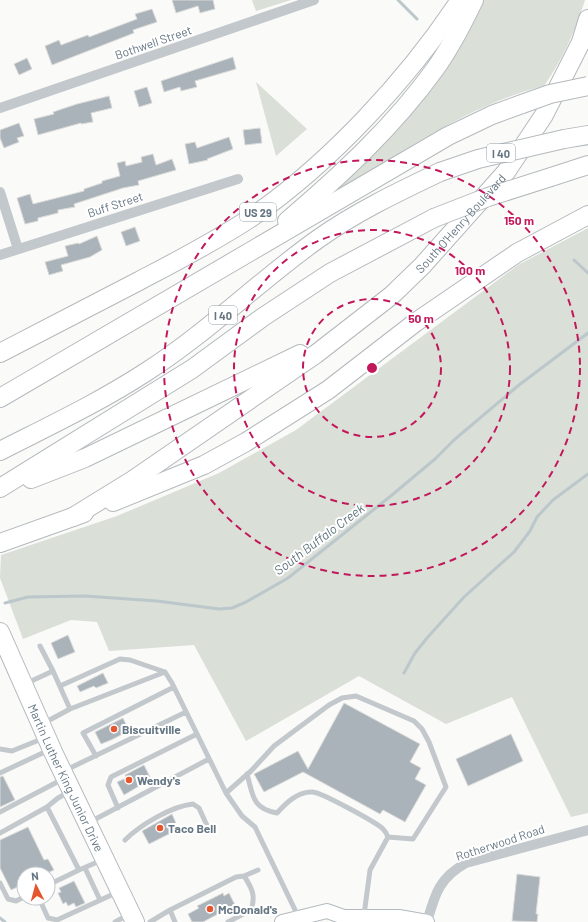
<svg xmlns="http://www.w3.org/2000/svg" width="588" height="922" font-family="Barlow,sans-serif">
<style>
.green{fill:#dadfd7}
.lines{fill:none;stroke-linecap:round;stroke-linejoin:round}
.stream{stroke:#bbc7cb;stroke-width:3}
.building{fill:#aab3b9;stroke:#dcdcda}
.secondary-casing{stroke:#b3babf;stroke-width:16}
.highway-casing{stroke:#b4b9bd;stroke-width:20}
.lane{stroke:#c3c8cc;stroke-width:5}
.street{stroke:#c3c8cc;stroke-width:10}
.secondary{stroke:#fff;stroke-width:14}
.highway{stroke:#fff;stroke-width:18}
.highway-bridge-casing{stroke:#b4b9bd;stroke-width:20;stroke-linecap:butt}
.highway-bridge{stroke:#fff;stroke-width:18}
.ring{fill:none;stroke:#c2185b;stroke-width:2;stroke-dasharray:7 5}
.poi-dot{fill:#e4572e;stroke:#fff;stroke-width:1.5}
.labels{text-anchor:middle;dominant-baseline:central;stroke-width:4;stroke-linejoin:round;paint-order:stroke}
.shield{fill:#fff;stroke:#939fa8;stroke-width:1}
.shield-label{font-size:11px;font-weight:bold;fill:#657683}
.street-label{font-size:12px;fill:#657683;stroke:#fff}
.poi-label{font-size:12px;font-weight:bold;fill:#657683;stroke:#fff;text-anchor:start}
.water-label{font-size:13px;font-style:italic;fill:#60757c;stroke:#fff}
.centre{fill:#c2185b;stroke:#fff;stroke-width:2}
.ring-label{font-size:12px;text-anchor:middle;font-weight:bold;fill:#c2185b;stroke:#fff;stroke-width:4;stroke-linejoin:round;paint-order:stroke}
</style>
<rect width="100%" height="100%" fill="#fafaf8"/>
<path class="green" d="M252 0H291L256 11Z
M483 0H585C575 31 563 59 544 86 471 104 405 150 341 190L338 185 464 37Z
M256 82 307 129 276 156Z
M588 228V813L571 817 512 697 446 724 359 676 246 741 194 645 109 651 97 622 71 620 23 639 0 578 1 555 117 516 219 473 296 430 518 265Z"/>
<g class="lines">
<path class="stream" d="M398 0 417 19
M574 260 588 273
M5 603 28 597 85 596 157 601 219 609 232 608 246 602 288 578 392 495 435 459 454 440 519 385 588 333
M404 673 415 653 427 638 464 597 514 552 530 531 537 517 553 500 588 474
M0 918 5 922"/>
</g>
<path class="building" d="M172 0H213L215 9 200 13 198 6 176 13Z
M152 9 157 22 133 30 134 33 52 65 45 46 59 40 61 45 88 35 89 37 137 19 135 14Z
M233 57 236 69 195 81 197 87 181 91 180 87 164 92 161 81Z
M27 58 32 69 19 75 14 64Z
M147 87 152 103 139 107 134 91Z
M109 96 112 108 91 113 93 122 81 124V123L38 135 34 119 54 114 53 112 77 104Z
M19 123 24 136 17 138 19 142 4 148 0 138V130Z
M260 128 262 143 245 145 243 130Z
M229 137 233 149 207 159 208 160 189 164 185 144 195 142 197 148Z
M153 154 156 165 172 159 176 170 138 181 139 185 123 188 74 204 75 207 58 210V213L38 218V221L25 224 17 198 30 194 33 204 84 191V189L102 183V181L120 176 117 163 125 161 126 166 142 162 141 157Z
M135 227 140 241 126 246 121 232Z
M97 236 102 250 90 257 61 265 63 271 49 275 45 262 68 256 65 246 78 243 79 244Z
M68 635 75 652 58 659 51 643Z
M103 673 108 683 96 688 94 686 80 692 77 686Z
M344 703 420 744 410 762 421 768 415 779 426 785 405 822 383 810 380 814 303 772 264 792 254 774 298 751 308 769Z
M123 718 129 731 111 740 101 744 95 732Z
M511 734 523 761 468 786 456 759Z
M144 765 151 779 124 795 117 782 126 778 125 775Z
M3 776 15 800 0 807V777Z
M172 814 176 823 174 824 177 830 149 844 142 831Z
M28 827 44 860 48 859 54 870 45 874H24V884L11 890 0 868V840Z
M517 874 540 877 536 914H538L537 922 512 921Z
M74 881 85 903 76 907 74 903 68 906 66 902 63 904 58 893 61 892 59 888Z
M223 893 224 896 229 893 235 905 203 922H192L188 914 199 908 197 906Z"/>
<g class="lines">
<defs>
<path id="secondary" d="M282 922 327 911 344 917H399L427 922"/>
<g id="highway">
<path d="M564 139 588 135"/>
<path d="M551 177 588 165"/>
<path d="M287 221C341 175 394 126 435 69 450 48 463 23 474 0"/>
<path d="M0 353C46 329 93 305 139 281 177 261 216 241 252 217 330 163 408 79 460 0"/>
<path d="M0 398 448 136 492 115 522 104"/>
<path d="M0 451C49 426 100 402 146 372 207 333 259 281 318 239 356 212 398 192 440 172"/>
<path d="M31 479 85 458 300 354"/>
<path d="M0 488 192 369 263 317 330 273 434 218"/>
<path d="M113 502 204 465 246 442 328 390 416 322 517 253 588 215"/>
<path id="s1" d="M73 517 133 480 316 354 392 295 422 266 506 172 544 115 581 42 588 19"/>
<path d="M0 543 84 513"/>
<path id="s2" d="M0 632 54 754 135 922"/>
</g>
</defs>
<use href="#secondary" class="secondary-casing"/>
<use href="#highway" class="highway-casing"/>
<path class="lane" d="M40 646 53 671
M27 683 53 671 70 709
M60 686 120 659 130 660 165 672
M44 723 70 709 165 672 172 683 226 793
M0 749 12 751 44 738
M96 756 83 733 174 687
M66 770 186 712
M0 773 49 750
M247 774C253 795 252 809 277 813 286 803 298 791 313 792 322 793 376 822 383 829 385 831 387 834 388 837
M69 792 58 798 47 807 79 870 102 860
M118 808 108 785 111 777 197 734
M0 812 63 779
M90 822 209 759
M0 833 47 807
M125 840C140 825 172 806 193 804L199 808 209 830
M85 868 100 900
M244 876 258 870
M0 883 8 899 16 901 24 897
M48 885 79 870
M39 898 48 918 57 920 118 892
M170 910 175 922
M298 916 255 827 242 816 226 793 251 771 274 746 329 705 342 698 356 696 414 721 422 729 429 742 446 787 413 839 388 837 370 870 364 915
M115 922 128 915
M150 922 170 910 236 877 244 876C252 888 256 896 251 910L228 922"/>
<path class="street" d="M0 108 314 0
M0 192 18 249
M0 255 238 179
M427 922C435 894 439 878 466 863L588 830"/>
<use href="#secondary" class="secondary"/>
<use href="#highway" class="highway"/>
<defs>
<path id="highway-bridge" d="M522 104 550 94 588 86
M440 172 478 159 564 139
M434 218 488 197 551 177"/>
</defs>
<use href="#highway-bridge" class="highway-bridge-casing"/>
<use href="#highway-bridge" class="highway-bridge"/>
</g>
<g class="ring">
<circle cx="372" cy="368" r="69"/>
<circle cx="372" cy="368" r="138"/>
<circle cx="372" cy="368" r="208"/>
</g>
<g class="poi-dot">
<circle cx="114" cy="729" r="4"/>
<circle cx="129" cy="780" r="4"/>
<circle cx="160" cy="828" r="4"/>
<circle cx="210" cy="909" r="4"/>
</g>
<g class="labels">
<g class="shield">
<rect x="487" y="144" width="28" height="18" rx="3"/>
<rect x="240" y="203" width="36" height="18" rx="3"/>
<rect x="209" y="306" width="28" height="18" rx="3"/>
</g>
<g class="shield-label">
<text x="501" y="153">I 40</text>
<text x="258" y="212">US 29</text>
<text x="223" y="315">I 40</text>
</g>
<g class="street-label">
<text transform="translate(153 42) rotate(-19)">Bothwell Street</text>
<text transform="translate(115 204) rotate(-18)">Buff Street</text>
<text stroke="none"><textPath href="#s1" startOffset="488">South O'Henry Boulevard</textPath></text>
<text stroke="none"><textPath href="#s2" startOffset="160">Martin Luther King Junior Drive</textPath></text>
<text transform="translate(500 842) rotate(-18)">Rotherwood Road</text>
</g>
<g class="poi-label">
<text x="122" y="729">Biscuitville</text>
<text x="137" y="780">Wendy's</text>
<text x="168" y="828">Taco Bell</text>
<text x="218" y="909">McDonald's</text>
</g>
<g class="water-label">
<text transform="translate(319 539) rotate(-37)">South Buffalo Creek</text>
</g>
</g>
<circle cx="372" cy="368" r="6" class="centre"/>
<g class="ring-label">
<text x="519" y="225">150 m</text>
<text x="470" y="275">100 m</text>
<text x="421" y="323">50 m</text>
</g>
<g transform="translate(36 886) rotate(354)"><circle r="19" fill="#ffffff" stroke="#c1c8cd"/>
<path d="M0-3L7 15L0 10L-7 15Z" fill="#e4572e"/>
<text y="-6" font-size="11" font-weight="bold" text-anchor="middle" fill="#657683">N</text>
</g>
</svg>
